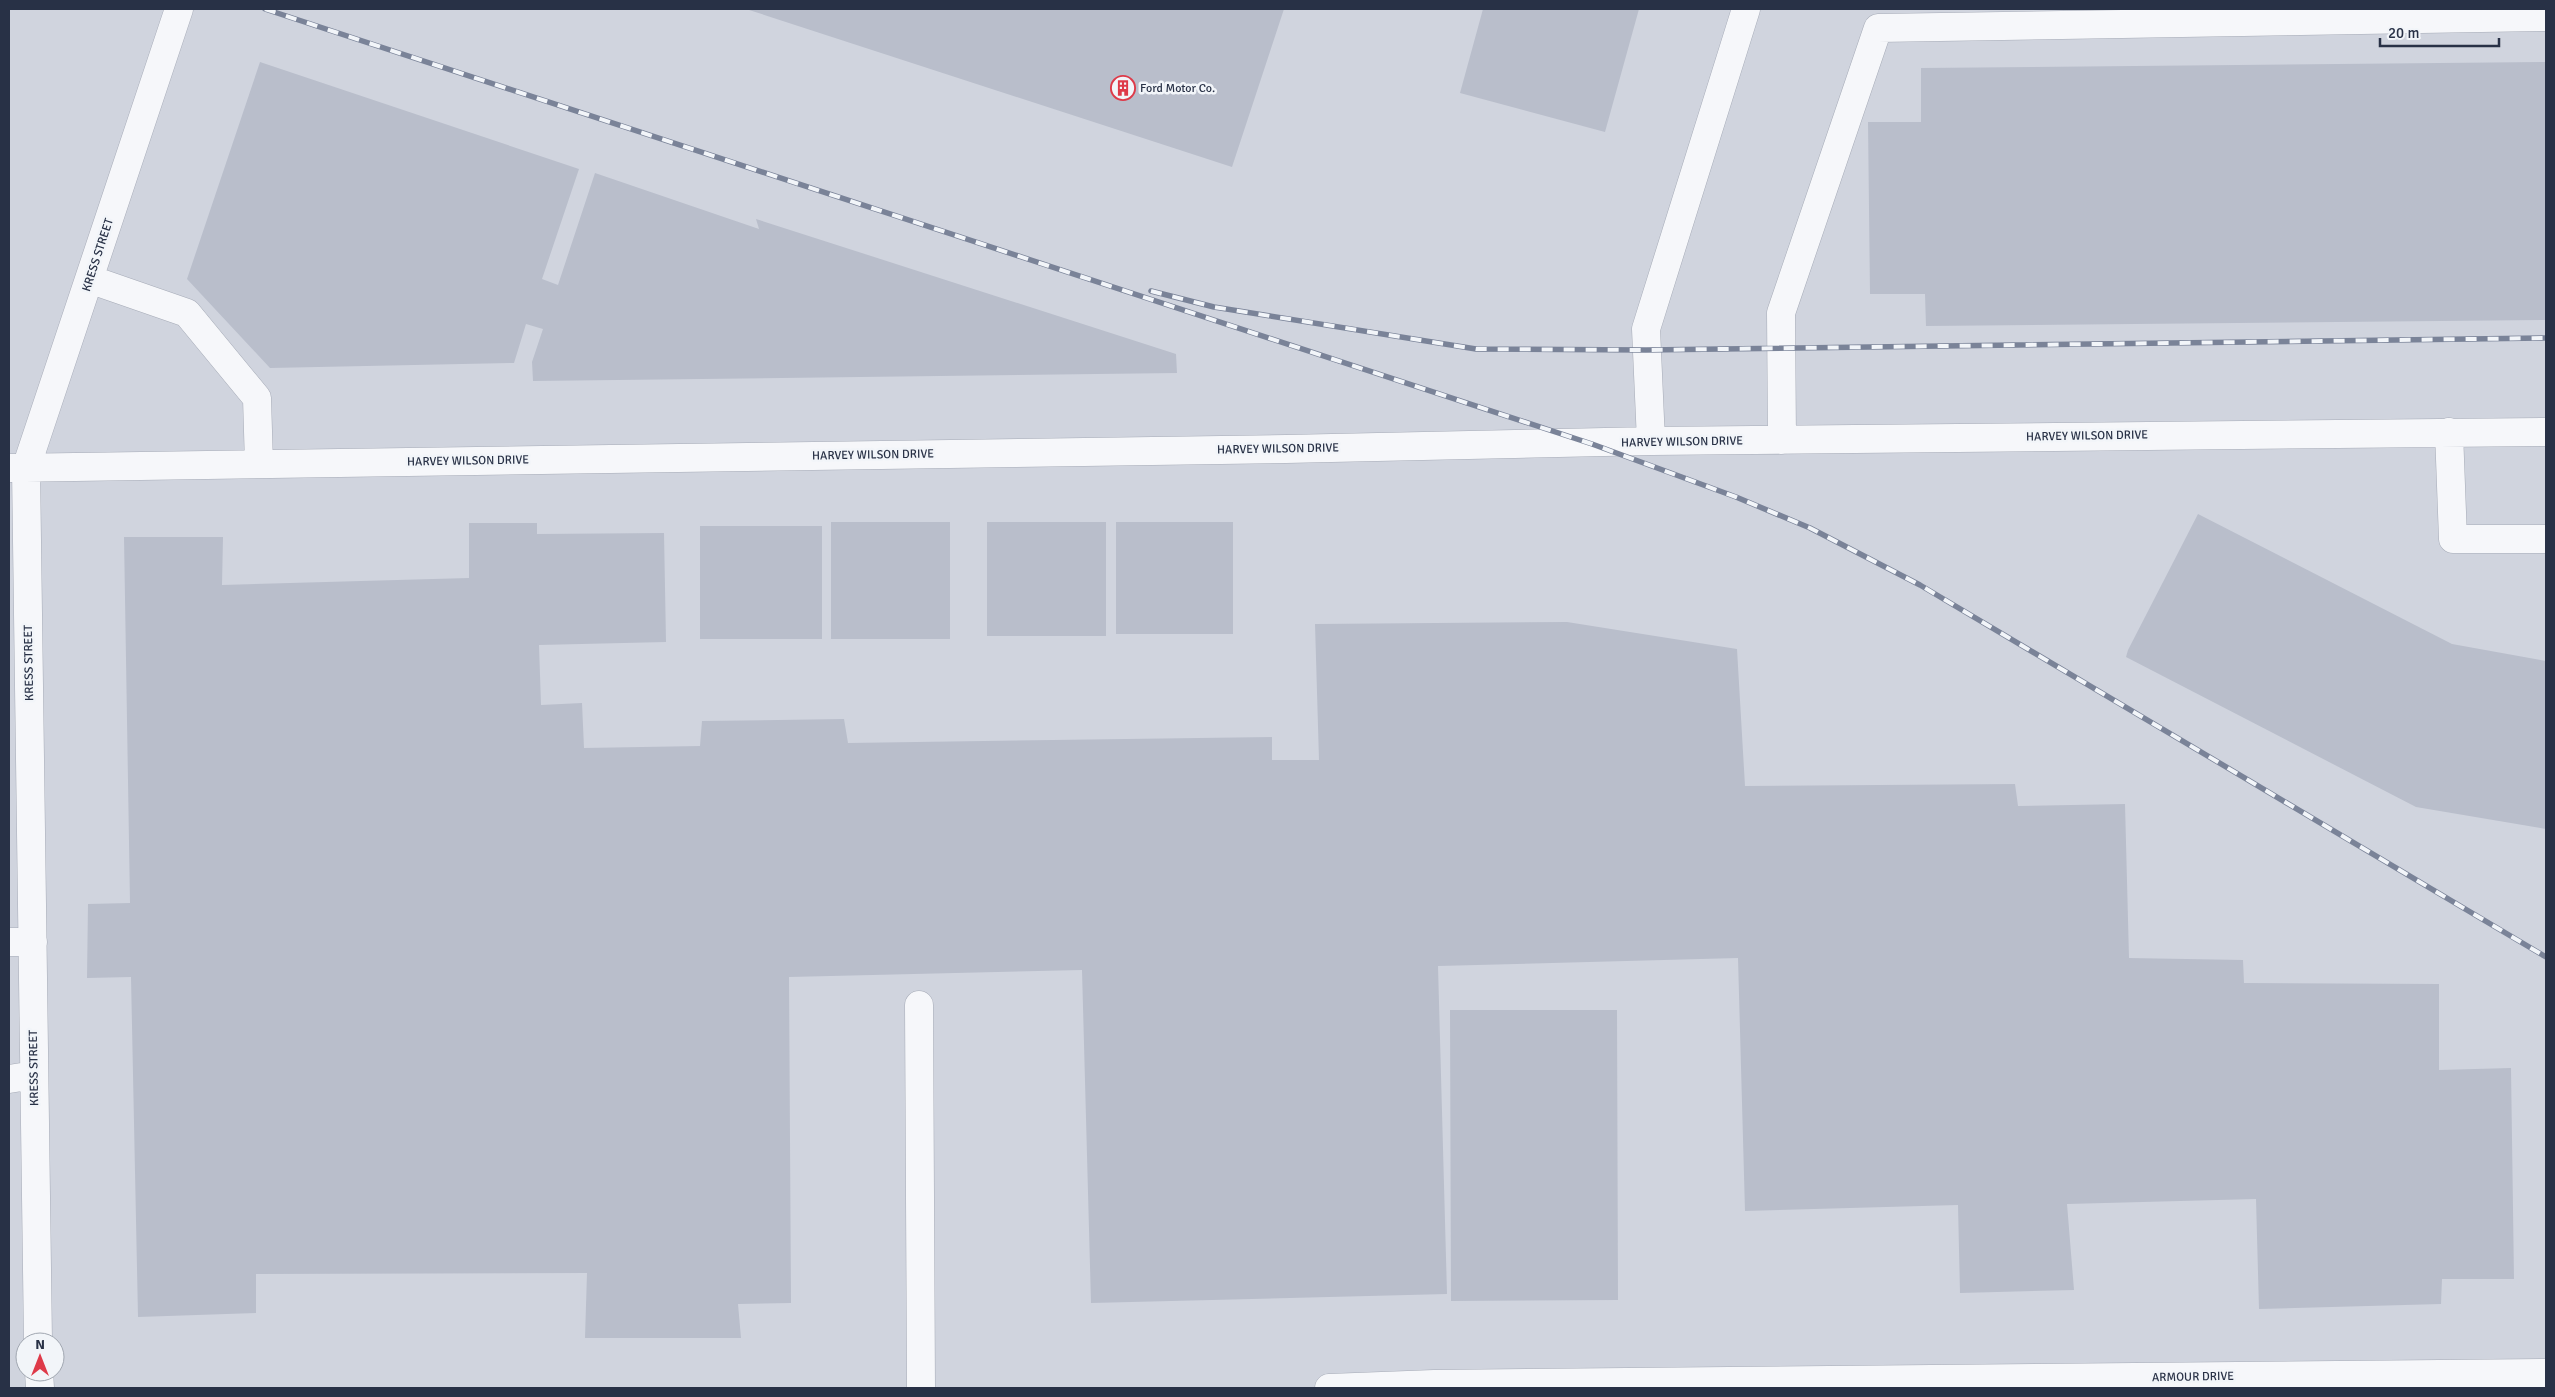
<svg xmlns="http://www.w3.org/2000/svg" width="2555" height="1397" font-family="Signika,sans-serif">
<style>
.built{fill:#d0d4de;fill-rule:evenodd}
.building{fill:#b9becb}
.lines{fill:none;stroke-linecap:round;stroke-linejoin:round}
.minor-casing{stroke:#a6abb7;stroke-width:29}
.minor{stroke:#f6f7fa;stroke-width:28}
.rail-casing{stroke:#7a8398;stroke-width:5.5}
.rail{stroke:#f2f5f9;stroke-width:4;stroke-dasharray:11;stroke-linecap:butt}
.labels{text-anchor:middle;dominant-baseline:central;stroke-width:5;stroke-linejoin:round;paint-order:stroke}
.poi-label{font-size:12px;fill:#283146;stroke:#f2f5f9;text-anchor:start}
.street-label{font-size:12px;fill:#283146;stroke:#f2f5f9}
</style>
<rect width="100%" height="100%" fill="#e2e5ec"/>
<path class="built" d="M9 9H2546V1388H9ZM25 1342H55V1372H25Z"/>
<path class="building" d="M746 9H1284L1232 167Z
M1483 9H1639L1605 132 1460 93Z
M260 62 579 169 542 279 558 285 595 173 759 229 756 219 1176 354 1177 373 533 381 532 362 543 329 526 324 514 363 270 368 187 279Z
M2546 62V320L1926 326 1925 294H1870L1868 122H1921V68Z
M2198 514 2452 644 2546 661V829L2416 807 2126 657 2128 650Z
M831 522H950V639H831Z
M987 522H1106V636H987Z
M1116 522H1233V634H1116Z
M469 523H537V534L664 533 666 642 539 645 541 705 582 703 584 748 700 746 702 721 844 719 848 743 1272 737V760H1319L1315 624 1567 622 1737 649 1745 786 2015 784 2018 806 2125 804 2129 958 2243 960 2244 983 2439 984V1070L2511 1068 2514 1279H2442L2441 1304 2259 1309 2256 1199 2067 1204 2074 1290 1960 1293 1958 1205 1745 1211 1738 958 1438 966 1447 1294 1091 1303 1082 970 789 977 791 1303 738 1304 741 1338H585L587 1273 256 1274V1313L138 1317 131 977 87 978 88 904 130 903 124 537H223L222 585 469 578Z
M700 526H822V639H700Z
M1450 1010H1617L1618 1300 1451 1301Z"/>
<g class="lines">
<defs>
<path id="minor" d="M89 279 187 313 257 398 259 464
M2449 432 2453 539H2546
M1782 440 1781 313 1878 28 2546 17
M1651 441 1646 329 1746 9
M9 468 1286 449 1651 441 2546 432
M9 942H33
M919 1005 921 1388
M9 1079 34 1075
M38 1342 26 468 179 9
M39 1372 40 1388
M1329 1388 1434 1384 2546 1373"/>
</defs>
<use href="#minor" class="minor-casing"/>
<use href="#minor" class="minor"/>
<defs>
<path id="rail" d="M265 9 1592 444 1736 497 1810 528 1920 585 2546 957
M1151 291 1214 307 1476 349 1646 350 2546 338"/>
</defs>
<use href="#rail" class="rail-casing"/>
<use href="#rail" class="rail"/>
</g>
<defs>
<symbol id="building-ring" viewBox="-11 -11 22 22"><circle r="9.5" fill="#f2f5f9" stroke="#de3a49" stroke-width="1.5"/><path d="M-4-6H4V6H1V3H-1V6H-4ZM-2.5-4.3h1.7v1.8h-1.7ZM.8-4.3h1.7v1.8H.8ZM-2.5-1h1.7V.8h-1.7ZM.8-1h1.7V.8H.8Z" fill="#de3a49"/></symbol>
</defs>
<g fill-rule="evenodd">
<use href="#building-ring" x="1109" y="74" width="28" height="28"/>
</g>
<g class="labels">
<g class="poi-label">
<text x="1140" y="88">Ford Motor Co.</text>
</g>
<g class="street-label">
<text transform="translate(98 255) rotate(-72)">KRESS STREET</text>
<text transform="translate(2087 436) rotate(-1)">HARVEY WILSON DRIVE</text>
<text transform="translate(1682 442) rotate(-1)">HARVEY WILSON DRIVE</text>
<text transform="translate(1278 449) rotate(-1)">HARVEY WILSON DRIVE</text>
<text transform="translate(873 455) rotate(-1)">HARVEY WILSON DRIVE</text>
<text transform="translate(468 461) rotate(-1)">HARVEY WILSON DRIVE</text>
<text transform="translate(29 663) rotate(-91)">KRESS STREET</text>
<text transform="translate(34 1068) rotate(-91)">KRESS STREET</text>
<text transform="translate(2193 1377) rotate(-1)">ARMOUR DRIVE</text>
</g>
</g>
<rect width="2555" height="1397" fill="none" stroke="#283146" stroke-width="20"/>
<g transform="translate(40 1357)"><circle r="24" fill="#f2f5f9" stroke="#a1a7b1"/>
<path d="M0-4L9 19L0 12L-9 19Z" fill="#de3a49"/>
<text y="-8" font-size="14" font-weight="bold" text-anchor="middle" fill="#283146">N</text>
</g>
<path d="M2380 38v8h119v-8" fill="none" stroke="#283146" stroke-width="2.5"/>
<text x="2388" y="38" font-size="15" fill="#283146" stroke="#f2f5f9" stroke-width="4" paint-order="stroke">20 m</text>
</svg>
